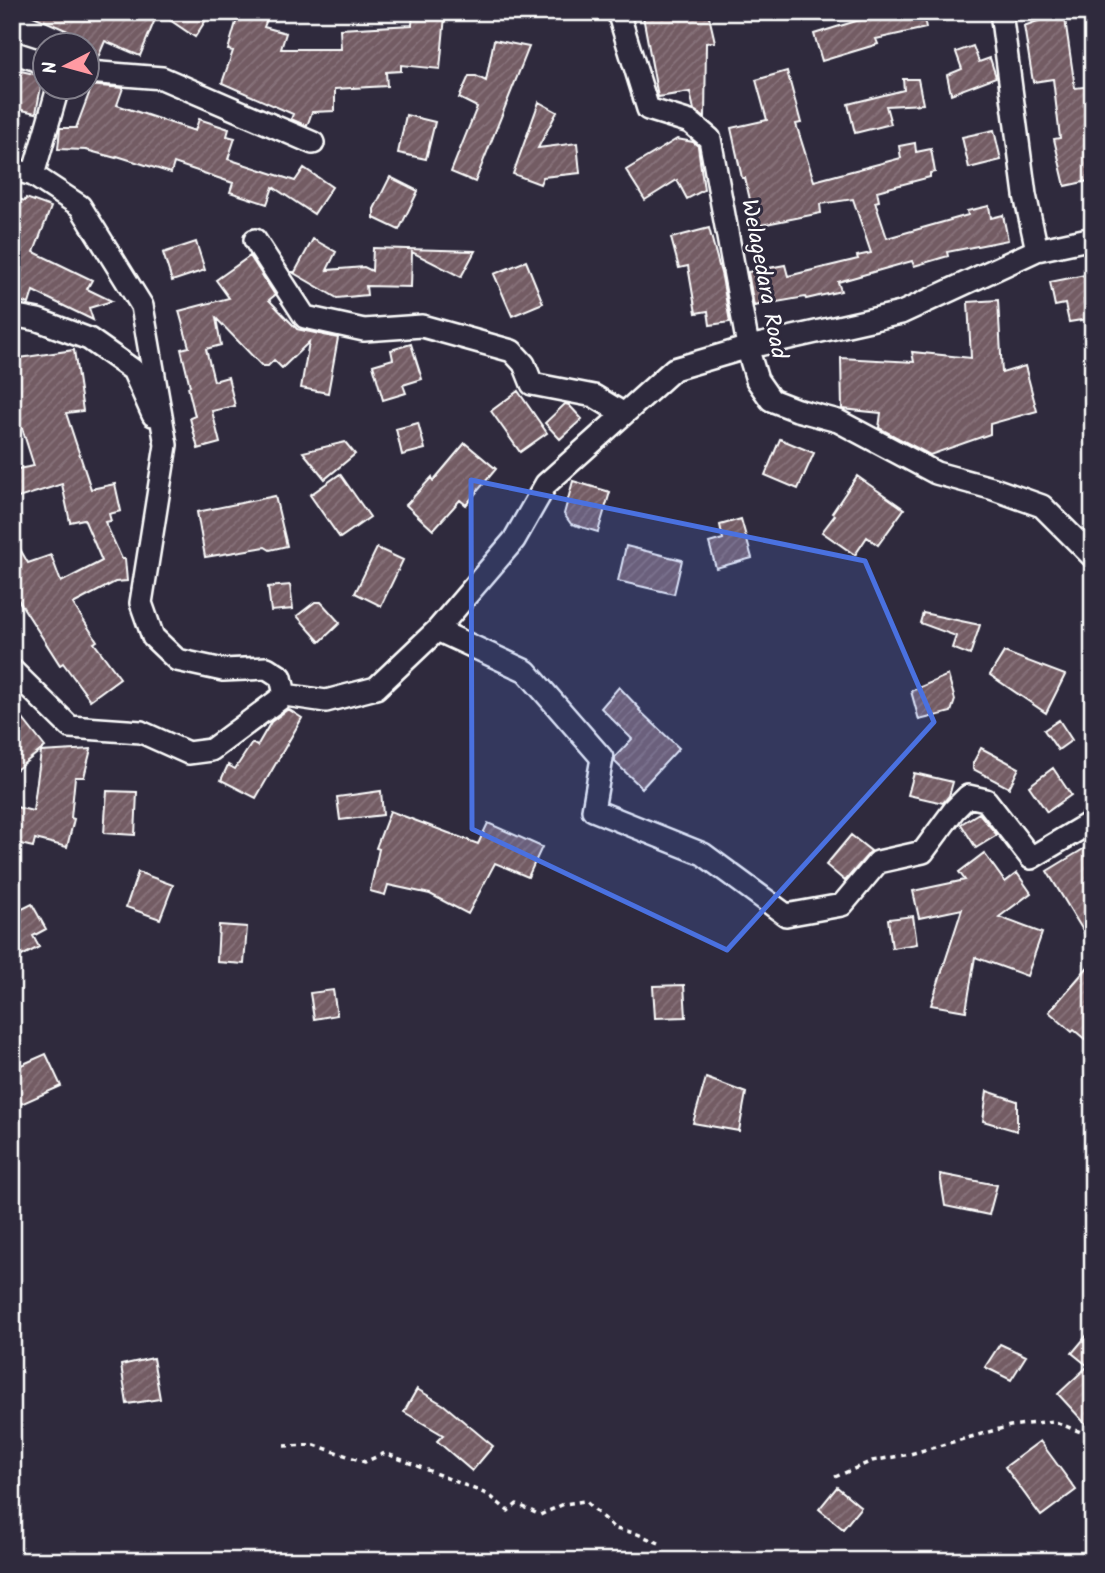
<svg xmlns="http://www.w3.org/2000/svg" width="1105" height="1573" font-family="Kalam,sans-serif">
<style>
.building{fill:url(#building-hatch);stroke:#fff;stroke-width:2}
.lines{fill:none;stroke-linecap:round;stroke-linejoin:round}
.minor-casing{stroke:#fff;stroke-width:26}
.path{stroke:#fff;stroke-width:3.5;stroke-dasharray:5 5;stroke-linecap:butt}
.minor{stroke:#2f2a3d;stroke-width:21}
.marked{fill:#4a71e0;fill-opacity:0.2;stroke:#4a71e0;stroke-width:5;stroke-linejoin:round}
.labels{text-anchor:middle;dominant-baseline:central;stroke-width:6;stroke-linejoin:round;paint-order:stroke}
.street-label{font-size:23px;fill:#fff;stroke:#2f2a3d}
</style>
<defs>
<pattern id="building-hatch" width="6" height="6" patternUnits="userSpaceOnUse" patternTransform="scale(1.75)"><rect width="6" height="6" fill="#735b64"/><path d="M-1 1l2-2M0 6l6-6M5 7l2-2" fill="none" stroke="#88747b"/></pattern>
</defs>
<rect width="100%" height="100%" fill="#2f2a3d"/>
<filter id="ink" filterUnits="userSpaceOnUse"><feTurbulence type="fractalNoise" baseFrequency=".0143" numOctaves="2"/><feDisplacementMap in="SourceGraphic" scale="14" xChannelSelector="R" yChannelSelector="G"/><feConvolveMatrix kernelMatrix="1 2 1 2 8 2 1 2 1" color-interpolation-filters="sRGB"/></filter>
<g filter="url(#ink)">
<path class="building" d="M24 12H211L195 37 158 12 140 56 105 41 97 60 88 59V46H79L82 37Z
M239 12H270L264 27 286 33 281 49H341L340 29 412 25 413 12 445 16 440 69 401 65V71L386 72 387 86 335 89V111L312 112 307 126 291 119 293 114 222 83 233 51 228 50Z
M670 12H708L715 42 706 43 705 118 694 110 690 92 658 97 643 16Z
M899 12H923L926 28 876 39 878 44 822 61 814 34 866 18Z
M1062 12H1064L1075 88 1093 86V180L1065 186 1054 139 1060 138 1053 79 1033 82 1024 26Z
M494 40 529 47 475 182 451 172 477 107 459 98 469 76H476L486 81Z
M973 46 979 62 990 58 996 77 951 94 947 75 962 69 956 52Z
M12 69 43 76 36 113 12 108Z
M787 71 801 123 796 124 814 181 901 158 899 146 915 143 916 152 931 149 935 172 930 173V177L877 191 879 201 875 202 887 238 968 215 967 211 989 206 991 218 1003 215 1008 240 947 252 948 256 914 266 912 261 838 282 841 291 806 299 805 297 754 306 748 272 785 265 788 276 858 259 857 256 871 253 853 199 820 204 821 213 756 226 745 178H742L731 128 767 120 756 80Z
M903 79H918L923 104 886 106 891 124 855 133 848 104 904 90Z
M88 85 123 88 117 105 195 131 199 119 229 129 227 136 235 138 228 159 295 181 304 168 332 187 314 214 273 187 267 204 230 192 233 183 174 163 171 173 117 156 116 158 86 150 58 149 60 128H76L90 91 88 90Z
M539 102 557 112 538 148 577 143 580 173 543 177 540 184 513 174Z
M406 115 435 122 426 159 398 153Z
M994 130 1001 160 969 168 962 137Z
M677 139 693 142 698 146 704 190 687 199 677 180 645 200 626 170Z
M390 177 418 191 399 230 374 218V209Z
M12 197 25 201 26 198 51 207 34 252 92 280 87 289 112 301 89 308 93 320 33 291 29 304 12 299Z
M709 228 722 277 730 322 710 325 708 311 696 313 688 266 679 268 671 238Z
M313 239 336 252 327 270 364 267 372 271 373 248 475 251 461 277 412 252 411 287 366 286 367 295 337 298 292 272H295Z
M196 242 205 270 172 281 163 253Z
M250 256 275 295 269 300 297 329 338 338 328 393 301 388 309 342 282 368 274 360 268 366H262L216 318 221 345 206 349 214 381 228 377 235 406 212 411 220 443 198 449 190 418 195 416 188 387 190 386 181 349 189 347 179 311 229 298 216 280Z
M526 261 543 303 512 316 494 274Z
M1090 274 1093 298 1084 300 1088 319 1069 322 1065 304 1055 306 1050 282Z
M998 300 1002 373 1025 366 1037 411 990 424V434L930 455 879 428 881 413 842 409 841 358 914 362 912 352 971 358 968 302Z
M411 344 422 379 403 385 406 393 383 400 373 365 393 359 391 350Z
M74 350 83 411 66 413 91 489 115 484 121 511 109 514 111 521 105 522 122 559H125L127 581 115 582 73 604 97 641 94 643 120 678 90 700 63 663 60 665 12 590V535L28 563 51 555 61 582 102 561 84 519 70 522 62 484 12 500V470L34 466 22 428 12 429V359Z
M518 391 547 433 520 452 491 411Z
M565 404 569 405 582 419 560 439 545 423Z
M418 423 425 449 402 455 396 429Z
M780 439 814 453 798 489 765 475Z
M345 442 355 454 325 479 303 452Z
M465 443 496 469 466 505 460 500 433 530 406 505 432 477 433 481Z
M340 474 370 517 340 538 310 495Z
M857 476 904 509 878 545 867 537 855 555 822 532 835 515 832 513Z
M573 481 610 492 598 532 571 524 564 514Z
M275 496 287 546 270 550 265 547 205 557 197 512Z
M741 519 752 558 716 568 709 543 723 539 720 525Z
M626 546 682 560 674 594 618 581Z
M377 548 403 560 381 606 355 593Z
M290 585 293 609 271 611 268 587Z
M315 602H321L340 623 320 642 297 616Z
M923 613 980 625 970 655 952 648 956 636 920 623Z
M1004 652 1065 675 1046 713 990 675Z
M948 675 955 700 951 712 919 720 911 691Z
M619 687 640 709 639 710 679 748 642 788 615 762V757L632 739 601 708Z
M12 705 45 747 12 773Z
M288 709 302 718 256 798 221 780 228 765 235 769 252 743 257 746 271 722Z
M1059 720 1072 740 1058 750 1044 730Z
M981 748 1019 768 1009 788 973 769V763Z
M91 749 84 777H75L71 818 74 819 67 847 35 839 33 847 12 842V806L33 811 41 752Z
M1053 768 1071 795 1047 812 1029 786Z
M914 773 953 782 949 796 943 803 908 795Z
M107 791 137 792 135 835 104 833Z
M381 791 383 815 340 820 337 797Z
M390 811 478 844 488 823 542 847 528 877 495 863 468 914 430 894 388 885 385 895 370 891 379 849 376 848Z
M979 813 997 835 976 848 961 824Z
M851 835 871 851 845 881 826 865Z
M1085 848 1093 861V947L1047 871Z
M984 853 1005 882 1017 873 1031 893 999 917 1042 933 1027 976 975 957 966 1011 931 1005 962 909 919 918 913 891 965 880 959 872Z
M138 872 173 885 160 919 126 907Z
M32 904 46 929 33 936 39 947 12 961V914Z
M913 916 917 944 892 948 888 919Z
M219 925 247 927 244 964 217 962Z
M1093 961V1046L1074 1030 1072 1032 1049 1012Z
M684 985 686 1017 655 1018 653 986Z
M333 990 337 1015 314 1019 310 993Z
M46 1054 61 1086 21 1104 12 1084V1069Z
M706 1078 746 1093 739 1131 693 1123Z
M987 1091 1017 1101V1131L983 1121Z
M940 1174 997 1185 989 1215 945 1206Z
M1093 1328V1432L1058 1394 1088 1366 1072 1353Z
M1000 1344 1026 1356 1011 1380 985 1367Z
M153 1358 160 1399 127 1404 121 1365Z
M417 1389 444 1405 493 1446 472 1471 437 1441 443 1435 404 1412Z
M1040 1441 1076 1490 1041 1516 1005 1467Z
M837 1487 861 1507 843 1529 819 1509Z"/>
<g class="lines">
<defs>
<path id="minor" d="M618 12 648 109 690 122 710 139 750 357 757 380 771 400 797 410 838 421 936 473 991 488 1042 506 1093 557
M1001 12 1025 195 1037 250
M12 52 46 63
M88 72 162 78 313 143
M12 169 33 175 80 206 142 306 166 445 141 603 153 637 177 660 223 670 267 668 281 677 285 695 211 750 188 753 141 732 70 727 12 670
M33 175 58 88
M255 240 305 317 364 330 422 326 512 351 524 364 532 384 594 396 624 414
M12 315 38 320 89 339 133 370 153 415
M437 630 526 671 602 758 593 810 703 854 786 915 842 905 878 862 923 852 954 810 968 796 986 800 1031 858 1093 821
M285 695 326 701 376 688 437 630 514 540 546 484 674 369 749 347 901 313 1037 250 1093 238"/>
</defs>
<use href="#minor" class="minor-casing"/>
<path class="path" d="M284 1446 315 1445 365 1462 385 1453 489 1495 508 1511 517 1504 540 1515 564 1504 585 1501 615 1529 635 1533 659 1543
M835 1477 872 1461 910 1454 1010 1426 1053 1421 1093 1437"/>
<use href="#minor" class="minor"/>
</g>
</g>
<path class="marked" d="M471 480 865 561 934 722 727 950 472 829Z"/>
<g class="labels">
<g class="street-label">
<text transform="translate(763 279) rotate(79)">Welagedara Road</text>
</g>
</g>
<rect width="1105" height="1573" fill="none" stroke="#2f2a3d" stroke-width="42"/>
<rect x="21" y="21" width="1063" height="1531" fill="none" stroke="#fff" stroke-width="2.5" filter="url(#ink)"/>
<g transform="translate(66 66) rotate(264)"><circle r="33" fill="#2f2a3d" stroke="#827f8b" stroke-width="2"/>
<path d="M0-5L12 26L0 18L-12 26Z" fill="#ff9aa2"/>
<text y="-10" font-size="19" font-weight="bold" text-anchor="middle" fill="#ffffff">N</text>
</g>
</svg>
